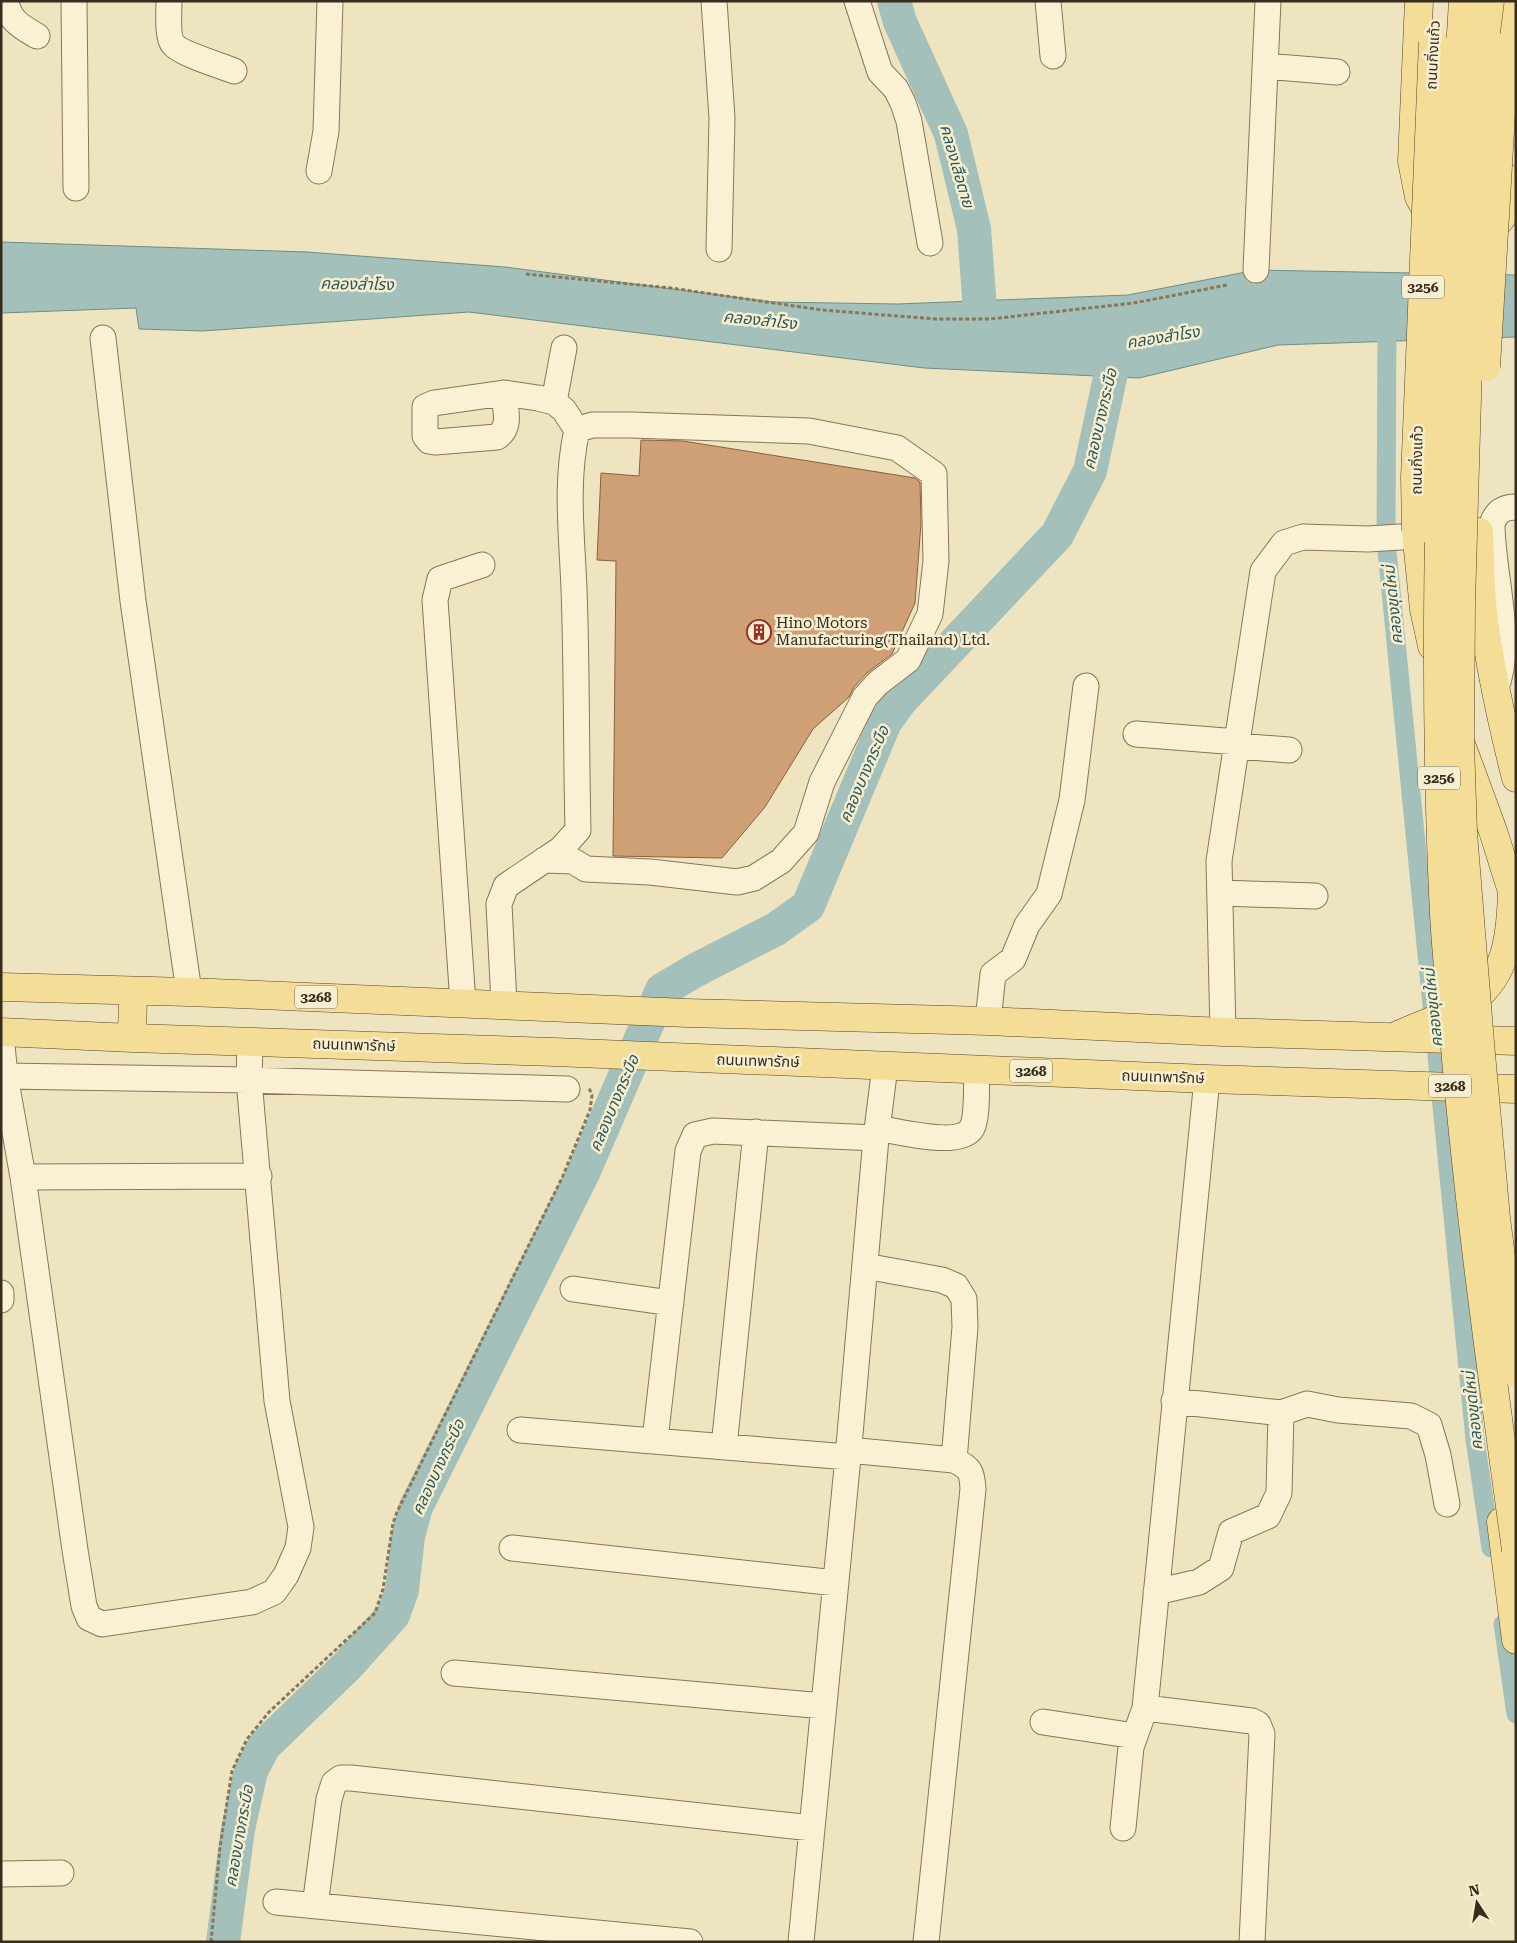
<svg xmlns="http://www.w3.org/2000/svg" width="1517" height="1943" font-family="'Roboto Serif','Noto Sans Thai',serif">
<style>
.water{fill:#a3c1ba;stroke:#6a8f89}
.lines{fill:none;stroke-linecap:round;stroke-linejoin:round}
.canal{stroke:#a3c1ba;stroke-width:19}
.river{stroke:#a3c1ba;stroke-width:34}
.building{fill:#cfa075;stroke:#89603d}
.minor-casing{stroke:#897557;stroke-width:27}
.major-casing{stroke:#56432c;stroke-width:29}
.path{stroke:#897557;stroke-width:3;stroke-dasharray:4 2.5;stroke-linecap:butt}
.minor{stroke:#faf1d4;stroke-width:25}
.major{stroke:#f4dd96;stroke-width:28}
.major-bridge-casing{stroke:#56432c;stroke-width:29;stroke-linecap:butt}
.major-bridge{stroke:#f4dd96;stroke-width:28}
.labels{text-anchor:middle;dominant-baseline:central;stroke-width:5;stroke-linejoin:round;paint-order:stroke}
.shield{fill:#f6eed0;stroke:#716652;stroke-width:1}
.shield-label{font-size:14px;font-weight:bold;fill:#382c1c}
.street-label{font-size:15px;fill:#382c1c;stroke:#f6eed0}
.poi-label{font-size:15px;fill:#382c1c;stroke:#f6eed0;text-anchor:start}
.water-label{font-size:16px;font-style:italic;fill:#2b5858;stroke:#f6eed0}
</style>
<rect width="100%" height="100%" fill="#efe4c0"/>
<path class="water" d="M1 242 307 252 505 267 772 302 897 304 1128 295 1256 270 1516 275V337L1278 345 1139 378 924 368 469 312 203 331 139 329 136 308 1 313Z"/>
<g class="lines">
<path class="canal" d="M1387 316 1386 541 1475 1439 1491 1548
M1503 1624 1516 1714"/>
<path class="river" d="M894 1 900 22 951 134 974 229 979 296V341
M223 1942 238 1829 251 1771 264 1746 347 1666 393 1615 402 1590 408 1536 416 1507 583 1173 662 990 696 970 776 929 808 906 885 722 901 700 1057 535 1090 471 1117 345"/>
</g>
<path class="building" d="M641 440 683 441 915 478 920 482 921 523 915 603 892 654 867 673 854 687 849 697 813 729 765 807 722 858 613 856 616 561 597 560 601 473 639 476Z"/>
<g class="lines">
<defs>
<path id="minor" d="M6 1C9 21 22 27 37 36
M74 1 76 188
M169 1C169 11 167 37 173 44 179 53 222 66 234 71
M714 1 722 118 719 249
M857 1 880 72 896 89 903 103 909 121 930 243
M1048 1 1053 56
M1266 66 1337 72
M319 171 326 131 330 1
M1256 270 1268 1
M103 338 133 601 189 992
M504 393C505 409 512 427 497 437L435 442 429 441 425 436V407L434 403 504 393 538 398 554 402 564 410 577 430
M554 402 564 348
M1495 690C1515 644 1492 574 1492 524 1496 512 1503 507 1516 507
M1136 734 1238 742
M1237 746 1289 750
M1220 893 1315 896
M463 1003 435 600 440 579 482 565
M504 1004 499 904 506 886 561 849 578 830C576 749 577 669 574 589 572 536 565 482 577 430L592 425H631L809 431 897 448 934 474 936 561 930 614 908 660 878 683 865 697 822 782 806 833 781 861 754 878 737 882 650 872 586 869 573 861 544 860
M988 1021 993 974 1013 959 1027 925 1049 894 1072 800 1086 686
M1223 1032 1219 861 1263 571 1284 543 1303 537 1368 539 1416 536
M1 1035 5 1076 23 1177 75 1550 84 1606 89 1618 102 1624 252 1602 274 1592 286 1575 298 1548 301 1527 277 1401 249 1080 250 1042
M5 1076 249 1080 567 1089
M1207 1079 1145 1708 1252 1721 1258 1724 1262 1734 1252 1942
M877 1128C897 1131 960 1148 972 1128 978 1116 976 1084 977 1069
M23 1177 259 1176
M865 1266 942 1280 956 1286 964 1299 965 1327 954 1460
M573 1289 671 1303
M1 1293V1300
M1174 1401 1281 1413 1307 1404 1338 1410 1411 1416 1429 1425 1438 1455 1447 1504
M520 1430 848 1457
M655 1440 688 1151 695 1135 713 1131 876 1138
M724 1447 756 1132
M848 1450 954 1460C970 1468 972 1471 973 1489L926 1942
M512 1548 836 1583
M1156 1592 1199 1582 1221 1568 1231 1532 1268 1516 1279 1493 1281 1413
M454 1673 824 1706
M1043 1722 1135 1736
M1123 1828 1131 1747 1145 1708
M1 1874 61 1873
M276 1902 690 1942
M315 1906 329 1799 334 1783 341 1778H351L812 1828
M801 1942 848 1457 876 1138 885 1066"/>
<path id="major" d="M1419 1 1412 161 1419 197 1424 206
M1505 47 1508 1
M1479 220 1499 221C1510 207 1514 196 1516 179
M1416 531 1424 609 1432 646
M1479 532C1480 559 1480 586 1483 613 1490 669 1502 723 1516 778
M1462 747 1493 831 1516 904
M1 987 189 992 687 1013 988 1021 1223 1032 1516 1041
M1 1032 132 1038 554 1052 1207 1079 1516 1089
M1398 1035C1418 1026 1439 1019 1459 1009 1507 983 1511 938 1512 889
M132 1038 133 992
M1501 1522 1516 1640"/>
</defs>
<use href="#minor" class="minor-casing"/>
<use href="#major" class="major-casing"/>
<path class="path" d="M526 274 671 288 822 310 936 319H990L1134 303 1227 285
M211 1942 220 1847 232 1771 247 1739 269 1712 375 1613 383 1589 393 1523 397 1512 562 1178 590 1110 592 1095 589 1088"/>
<use href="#minor" class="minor"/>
<use href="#major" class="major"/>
<defs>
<path id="major-bridge" d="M1463 1C1444 305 1429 610 1444 914 1446 950 1450 987 1453 1023 1467 1200 1492 1375 1516 1550
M1490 1 1479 87 1473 193 1461 603 1460 743 1463 833 1480 1043 1496 1218 1516 1373
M1486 367 1505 47
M1416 531 1415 478 1433 42"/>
</defs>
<use href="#major-bridge" class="major-bridge-casing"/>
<use href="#major-bridge" class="major-bridge"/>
</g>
<defs>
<symbol id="building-ring" viewBox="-11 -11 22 22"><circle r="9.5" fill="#f6eed0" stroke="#9a2d26" stroke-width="1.5"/><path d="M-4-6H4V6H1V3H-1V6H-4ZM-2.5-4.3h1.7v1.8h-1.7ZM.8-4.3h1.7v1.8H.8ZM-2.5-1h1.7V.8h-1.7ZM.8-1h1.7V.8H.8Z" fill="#9a2d26"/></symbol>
</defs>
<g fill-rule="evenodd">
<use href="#building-ring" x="745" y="618" width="28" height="28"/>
</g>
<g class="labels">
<g class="shield">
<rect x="1402" y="275.5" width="42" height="23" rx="4"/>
<rect x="1418" y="766.5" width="42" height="23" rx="4"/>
<rect x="295" y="985.5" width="42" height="23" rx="4"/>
<rect x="1010" y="1059.5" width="42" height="23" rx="4"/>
<rect x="1429" y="1074.5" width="42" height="23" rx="4"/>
</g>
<g class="shield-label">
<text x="1423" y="287">3256</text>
<text x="1439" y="778">3256</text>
<text x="316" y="997">3268</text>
<text x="1031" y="1071">3268</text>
<text x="1450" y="1086">3268</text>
</g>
<g class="street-label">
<text transform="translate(1433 55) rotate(-87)">ถนนกิ่งแก้ว</text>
<text transform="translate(1417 460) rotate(-89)">ถนนกิ่งแก้ว</text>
<text transform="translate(354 1045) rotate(2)">ถนนเทพารักษ์</text>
<text transform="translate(758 1061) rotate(2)">ถนนเทพารักษ์</text>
<text transform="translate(1163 1077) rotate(2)">ถนนเทพารักษ์</text>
</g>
<g class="poi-label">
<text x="776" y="623">Hino Motors<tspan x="776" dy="17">Manufacturing(Thailand) Ltd.</tspan></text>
</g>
<g class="water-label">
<text transform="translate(957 166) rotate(74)">คลองเสือตาย</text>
<text transform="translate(357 284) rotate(1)">คลองสำโรง</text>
<text transform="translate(760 320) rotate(6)">คลองสำโรง</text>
<text transform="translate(1163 337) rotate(-9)">คลองสำโรง</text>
<text transform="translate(1100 419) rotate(-77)">คลองบางกระบือ</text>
<text transform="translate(1393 605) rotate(-96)">คลองขุดใหม่</text>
<text transform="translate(864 774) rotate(-67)">คลองบางกระบือ</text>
<text transform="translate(1433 1008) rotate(-96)">คลองขุดใหม่</text>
<text transform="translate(614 1103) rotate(-67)">คลองบางกระบือ</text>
<text transform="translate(1473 1411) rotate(-96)">คลองขุดใหม่</text>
<text transform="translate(438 1467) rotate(-65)">คลองบางกระบือ</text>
<text transform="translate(239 1836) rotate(-80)">คลองบางกระบือ</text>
</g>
</g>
<rect width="1517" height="1943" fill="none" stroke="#382c1c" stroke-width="5"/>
<g transform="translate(1477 1903) rotate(348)" stroke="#f6eed0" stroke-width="4" paint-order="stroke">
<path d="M0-4L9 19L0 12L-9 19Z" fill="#382c1c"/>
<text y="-8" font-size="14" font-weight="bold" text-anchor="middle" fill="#382c1c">N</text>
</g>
</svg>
